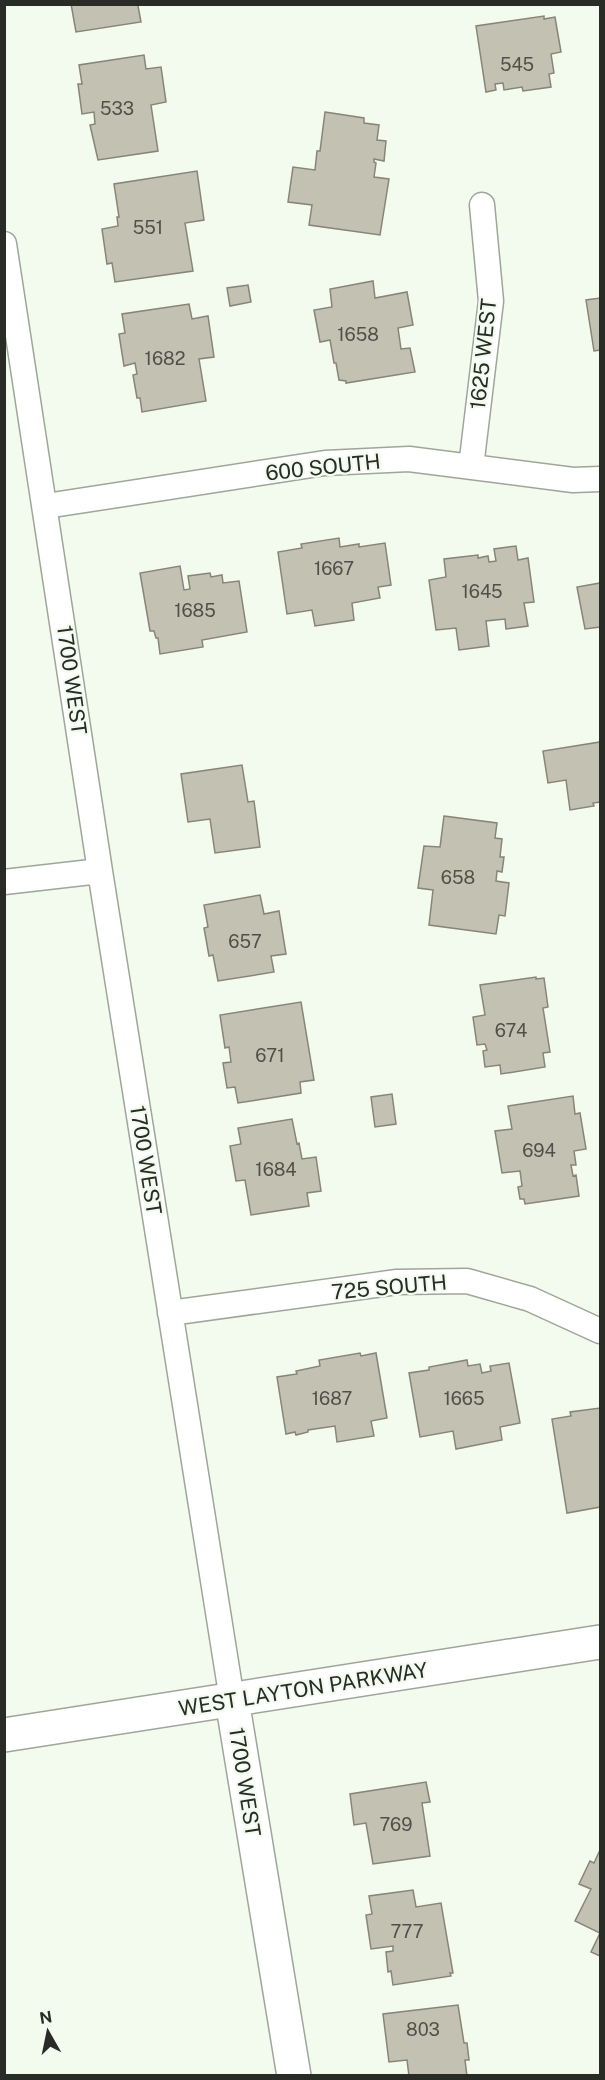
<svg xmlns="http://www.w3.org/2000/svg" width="605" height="2080" font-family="'Public Sans',sans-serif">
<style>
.building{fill:#c3c1b2;stroke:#868577;stroke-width:1.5}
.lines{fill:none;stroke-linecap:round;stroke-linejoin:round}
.street-casing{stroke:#9ea699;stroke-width:27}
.secondary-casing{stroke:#9ea699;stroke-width:36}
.street{stroke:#fff;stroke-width:24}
.secondary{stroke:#fff;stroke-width:33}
.labels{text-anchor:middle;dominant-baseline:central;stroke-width:4.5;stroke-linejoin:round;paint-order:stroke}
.number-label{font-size:18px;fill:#4f5049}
.street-label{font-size:21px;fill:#282b26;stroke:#f2fbed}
</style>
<rect width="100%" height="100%" fill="#f2fbed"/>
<path class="building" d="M71 4H141L138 6 141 22 76 32Z
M544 16V19L555 17 561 52 551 54 554 73 549 74 551 87 523 91 522 87 504 90 503 83 495 84 496 90 486 92 476 26Z
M144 55 146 69 161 67 166 102 151 105 158 151 98 160 90 125 95 124 94 112 82 114 78 84H82L79 65Z
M325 112 364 118V123L379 125 377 140 386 141 384 161 374 159V162L376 163 374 177 389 179 380 235 309 225 312 205 288 202 293 167 315 170 317 151H320Z
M197 171 204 220 185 223 193 271 115 282 112 263 107 264 102 229 118 226 117 217H119L114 184Z
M373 281 375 298 407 292 413 325 398 328 401 349 410 348 415 372 346 383V381L339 380 336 363H334L330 340 320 342 314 310 332 307 330 289Z
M248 285 251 302 230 306 227 288Z
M600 298V350L594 351 586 300Z
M189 304 192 319 208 316 214 357 199 359 206 401 142 412 140 398H137L133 375 137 374 135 363 124 366 119 334 125 333 122 314Z
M339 538 340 547 359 544V547L385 543 391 585 378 587 380 598 352 603 354 620 315 626 312 610 287 614 278 552 302 548 301 544Z
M516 546 518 560 528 558 534 602 524 603 528 626 506 629 505 619 486 621 489 646 459 650 456 628 436 630 429 580 446 577 444 559 478 555V558L488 556 489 562 496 561 494 549Z
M180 566 184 590 190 589 188 576 210 573 211 577 222 575 223 583 239 581 247 632 202 640 203 647 160 654 158 638H156L154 631H150L140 573Z
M600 583V627L585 629 577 587Z
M600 742V802L593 803 594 806 570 810 566 780 548 783 543 751Z
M242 765 248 802 254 801 260 847 215 853 210 819 188 822 181 774Z
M444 816 497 823 495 838 502 839 500 857H504L502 872 497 871 496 881 509 883 505 916 499 915 496 934 429 925 433 890 418 888 424 846 440 847Z
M260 895 264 914 279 911 286 954 271 956 274 972 218 981 213 955 209 956 204 928 208 927 204 905Z
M536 977V979L544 978 548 1007 543 1008 550 1052 543 1053 545 1067 501 1074 500 1065 485 1067 483 1051 487 1050 485 1044 477 1045 473 1017 485 1015 480 985Z
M301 1002 314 1080 300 1082 301 1093 238 1103 235 1087 227 1088 223 1063 231 1062 229 1047 225 1048 220 1015Z
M392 1094 396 1124 375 1127 371 1097Z
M573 1096 575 1114 580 1113 586 1149 574 1151 576 1165H571L573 1176 576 1175 579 1196 525 1204 524 1199H520L518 1187 522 1186 520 1171 502 1173 495 1131 512 1129 508 1106Z
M292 1119 297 1144 299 1143 302 1159 316 1157 321 1191 307 1193 309 1206 251 1215 245 1180 236 1181 230 1146 241 1144 238 1128Z
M360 1353 361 1356 376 1353 387 1418 371 1421 374 1436 337 1442 335 1426 308 1430V1432L296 1435 295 1432 286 1434 277 1377 297 1374 296 1371 320 1366 319 1360Z
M467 1360 468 1366 480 1364 482 1373 491 1371 490 1366 509 1363 520 1423 500 1427 502 1440 456 1449 453 1431 420 1437 409 1373 429 1370V1367Z
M600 1408V1507L567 1513 552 1419 571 1416 570 1412Z
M426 1782 430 1802 422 1803 430 1856 373 1864 366 1823 354 1825 350 1794Z
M600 1850V1956L591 1952 600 1933 575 1921 591 1889 579 1884 590 1861 594 1863Z
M413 1890 416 1907 441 1903 453 1973H450L451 1976 393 1985 391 1971 388 1972 386 1952 393 1951V1946L371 1949 366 1915 372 1914 369 1896Z
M458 2005 464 2043H467L469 2060H465L467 2076H409L407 2060 389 2062 383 2014Z"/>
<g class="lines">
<defs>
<path id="street" d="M4 244 100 871 232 1700
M471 467 491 301 482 205
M46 506 325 463 409 459 573 480 600 479
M4 882 100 871
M170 1313 397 1282 467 1281 530 1299 600 1331"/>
<path id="secondary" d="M232 1700 294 2076
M4 1735 600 1642"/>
</defs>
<use href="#street" class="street-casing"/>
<use href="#secondary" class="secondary-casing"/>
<use href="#street" class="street"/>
<use href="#secondary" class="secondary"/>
</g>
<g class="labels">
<g class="number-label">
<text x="517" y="64">545</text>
<text x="117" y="108">533</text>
<text x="148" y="227">551</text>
<text x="358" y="334">1658</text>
<text x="165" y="358">1682</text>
<text x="334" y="568">1667</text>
<text x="482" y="591">1645</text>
<text x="195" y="610">1685</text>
<text x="458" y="877">658</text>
<text x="245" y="941">657</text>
<text x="511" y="1030">674</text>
<text x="270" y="1055">671</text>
<text x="539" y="1150">694</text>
<text x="276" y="1169">1684</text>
<text x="332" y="1398">1687</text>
<text x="464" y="1398">1665</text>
<text x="396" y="1824">769</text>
<text x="407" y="1931">777</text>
<text x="423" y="2029">803</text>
</g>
<g class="street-label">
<text transform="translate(483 354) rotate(-84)">1625 WEST</text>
<text transform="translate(323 467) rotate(-6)">600 SOUTH</text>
<text transform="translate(72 680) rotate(82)">1700 WEST</text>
<text transform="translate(146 1160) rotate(81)">1700 WEST</text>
<text transform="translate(389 1287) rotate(-5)">725 SOUTH</text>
<text transform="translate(303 1689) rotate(-9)">WEST LAYTON PARKWAY</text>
<text transform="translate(245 1782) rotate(81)">1700 WEST</text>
</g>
</g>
<rect width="605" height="2080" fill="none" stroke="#282b26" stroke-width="12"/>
<g transform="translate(48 2032) rotate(351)" stroke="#f2fbed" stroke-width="4.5" paint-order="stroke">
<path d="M0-4.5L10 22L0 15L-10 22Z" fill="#282b26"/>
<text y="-9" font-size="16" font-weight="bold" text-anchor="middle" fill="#282b26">N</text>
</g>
</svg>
